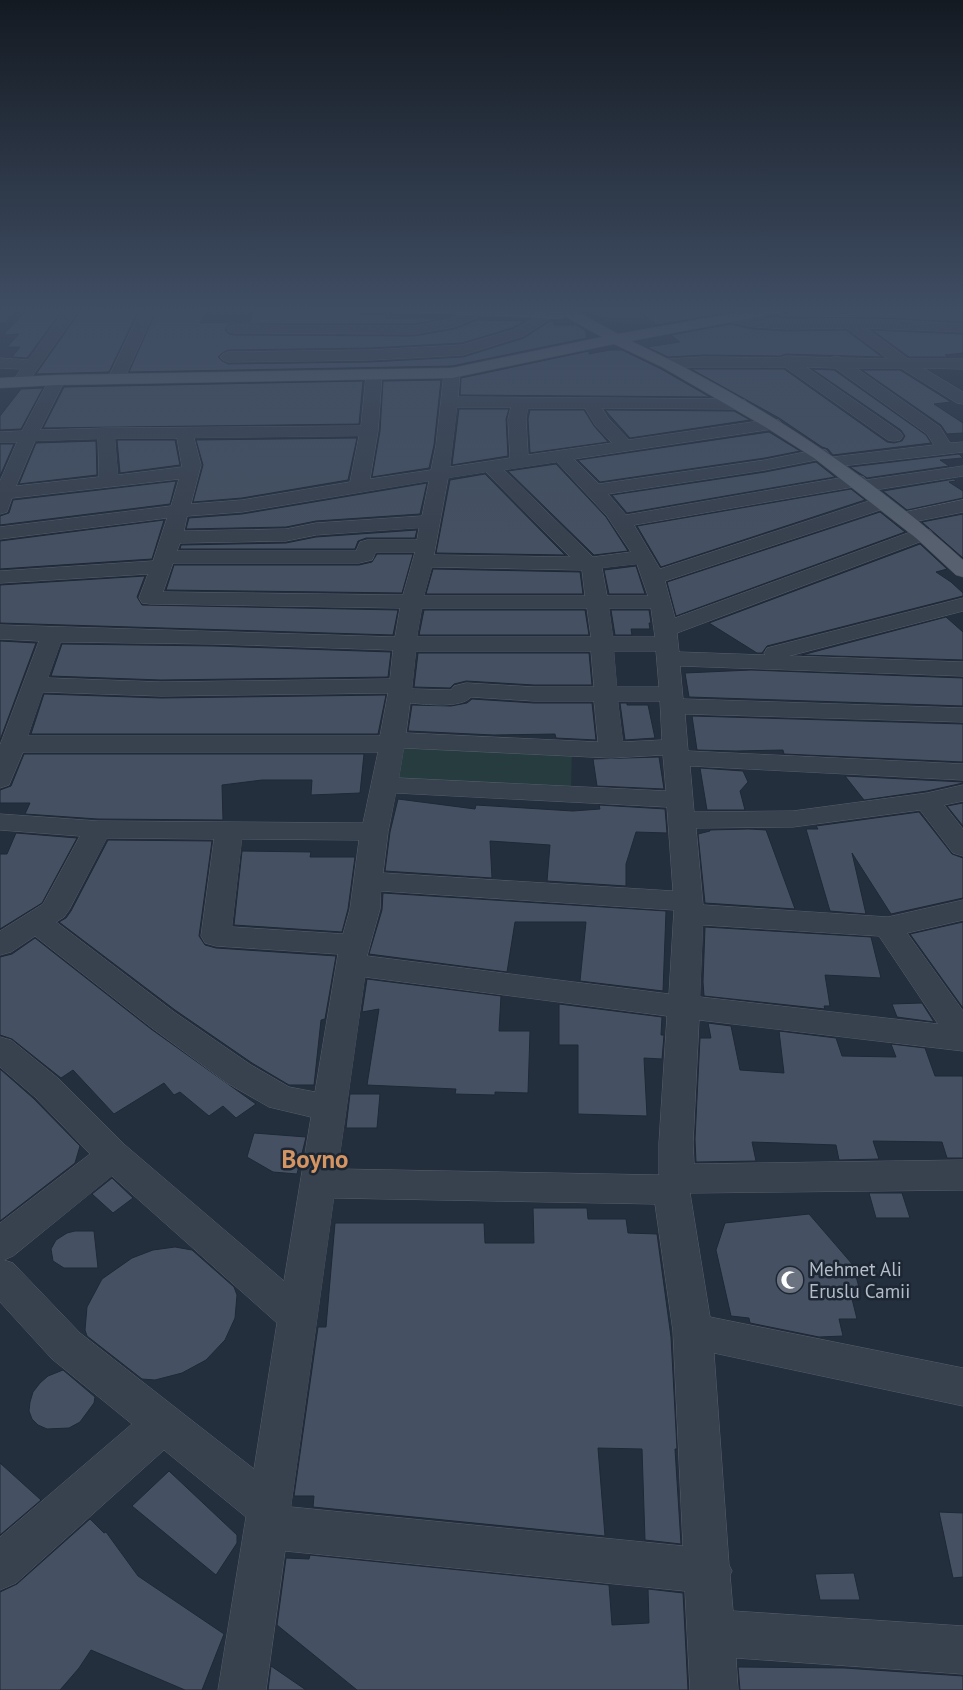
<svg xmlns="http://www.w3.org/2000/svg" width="963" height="1690" font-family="'PT Sans',sans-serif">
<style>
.green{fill:#263c3f}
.building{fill:#455162;stroke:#1f2835}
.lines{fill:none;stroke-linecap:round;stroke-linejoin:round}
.minor-casing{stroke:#565f6c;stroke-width:1}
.major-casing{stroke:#414a57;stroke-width:1}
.minor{fill:#38414e;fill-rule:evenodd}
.major{fill:#56606e;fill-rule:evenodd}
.labels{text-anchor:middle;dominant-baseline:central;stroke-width:5;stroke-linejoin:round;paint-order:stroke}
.near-poi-label{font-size:19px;fill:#b4bcc9;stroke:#1d2633;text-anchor:start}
.near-district-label{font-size:25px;font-weight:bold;fill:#d59563;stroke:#1d2633}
</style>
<rect width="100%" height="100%" fill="#242f3e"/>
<path class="green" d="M605 308 709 310 719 313 653 325 608 322 592 313Z
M404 745 572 752 571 788 396 780Z"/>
<path class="building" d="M29 308H64L27 358 12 357 20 347H7L19 334 3 335Z
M166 308H207L200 323 250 322 253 310 308 309 360 313V315L386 314 385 318H436V320L414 324H229L225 330 229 334 234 335 414 336 454 329 477 320 525 321 512 328 462 343 370 348 228 350 222 353 218 357 222 361 228 364 370 362 463 357 524 338 550 321H553L554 325H576L585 330 587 338 452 366 129 372 157 309H165Z
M634 308H755L657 325Z
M793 308H963V322L880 318 770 317 789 313Z
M139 309 109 372 36 374 81 310Z
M730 324 754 329 787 331 846 330 882 357 786 354 780 356 704 355 668 357 647 347 680 342 671 335Z
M872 330 963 334V353L945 355 949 357H909Z
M610 350H622L661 369 710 397 460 395 461 378 589 351V354Z
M691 369H784L887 442 894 443 902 441 905 436 901 430 812 369 834 370 926 435 931 443 833 455 828 449 822 447 779 418Z
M862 370H900L951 402 934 404 963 423V433L947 434 941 425Z
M441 380 434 445 429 468 372 477 380 431 383 381Z
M363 381 359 424 43 428 64 387Z
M43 388 21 429 0 430V416L21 389Z
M459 409H509L506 419 508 456 452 465Z
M530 410H584L594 426 608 442 530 453 528 419Z
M605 410 734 411 750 420 630 438Z
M769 432 800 451 765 458 600 482 578 460Z
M357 438 348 480 242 498 193 502 203 465 196 440Z
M117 440H175L180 465 120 473Z
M96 441 97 475 19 484 36 443Z
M0 444H14L0 476Z
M959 454 963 458 940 460 949 466 867 478 850 467Z
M816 462 835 477 627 513 612 495 765 472Z
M556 464 606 517 628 551 594 555 508 471Z
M485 474 565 555 436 553 450 480Z
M954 479 956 481 949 482 963 491V498L907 510 883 491Z
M176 481 170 504 0 525V516L9 513 13 500Z
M427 483 420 514 316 521 286 527 186 529 189 518 242 514Z
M851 489 865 500 661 567 637 526Z
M880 512 905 532 676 616 667 582Z
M963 514V558L922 522Z
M164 520 152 559 0 569V541Z
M417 530 415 538H366L358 541 355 549H180L181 545 286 543 316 537Z
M920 544 947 569 936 572 951 582 963 593V596L767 646 762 653H757L709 623Z
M377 554H413L402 593 166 590 174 565H359L372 562Z
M636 566 645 594H609L604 570Z
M433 569 580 572 583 594H426Z
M145 576 137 597 142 605 398 610 393 635 0 623V585Z
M424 610H585L589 635H419Z
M611 610H649L651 623H649L650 629H631L632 635H615Z
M946 617 963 632V660L802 655Z
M0 641 36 643 0 740Z
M62 644 214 646 391 652 388 677 161 680 51 676Z
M418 653H589L592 685H534L466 681 454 684 450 688 414 687Z
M751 670 963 678V706L689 697 685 673Z
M44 694 161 698 386 695 378 734H31Z
M472 699 534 703H592L596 740 556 738 555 734 494 735 408 731 412 705 451 706 467 703Z
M620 703H627V705H648L655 738 625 740Z
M692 716 963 724V762L784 754 783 750 736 751 697 750Z
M24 754H364L360 793 311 795 312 780H262L222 785 223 820 98 819 25 814 30 803H0V790L11 786Z
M659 757 664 789 597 786 593 759Z
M700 768 743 771 748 782 740 791 745 810H707Z
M845 776 963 782V783L927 791 864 800Z
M398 799 475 809 476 805 573 811 600 809 599 805 665 809 667 833 636 832 626 864V886L547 881 550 845 490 841 492 878 385 871 390 832Z
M963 803V826L947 806Z
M919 812 952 854 963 858V898L891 914 852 853 866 914 830 911 806 829H818L816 826Z
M749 829 766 830 795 909 705 903 698 834 710 831V830Z
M16 833 77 838 42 903 0 929V854H7Z
M108 840 212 841 199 936 205 945 216 948 336 956 325 1019 321 1020 314 1085H289L252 1063 175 1010 59 922 66 918 71 911Z
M242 851 311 852 310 857H355L348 909 342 932 234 925Z
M383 893 666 911 663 991 580 981 586 922H515L507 972 369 954 382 910Z
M963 922V1008L910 934Z
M705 927 871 937 881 978 825 975 830 1006H824L825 1009 704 996 703 982Z
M35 938 151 1029 256 1104 236 1118 223 1106 209 1116 180 1092 174 1095 164 1083 114 1114 73 1070 61 1078 12 1039 0 1035V957L12 954Z
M367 979 501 996 499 1031H530L528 1093 495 1092V1095L455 1094 456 1089 367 1085 379 1009 362 1012Z
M922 1003 934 1022 897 1017 892 1004Z
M559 1004 662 1017 661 1035H664L662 1059 644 1058 647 1116 578 1114V1045H559Z
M708 1023 731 1026 740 1070 784 1073 779 1031 836 1038 842 1056 896 1057 891 1044 925 1048 935 1076H963V1158H947L942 1142 873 1141 879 1159 839 1160 836 1145 752 1142 756 1161 696 1162 695 1139 700 1038H711Z
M0 1069 33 1098 80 1146 75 1163 0 1221Z
M350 1094H380L377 1128H346Z
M254 1133 306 1137 297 1174 273 1172 247 1157Z
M112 1178 133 1198 113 1213 92 1194Z
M869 1193H902L910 1218H876Z
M533 1208H587L588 1219H626L628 1233 657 1234 671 1337 677 1449H675L681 1544 645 1540 642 1449 598 1448 605 1536 313 1507 314 1496H294L318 1327H326L335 1223H484L485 1243H534Z
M809 1214 853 1265 861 1295H851L857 1319H839L843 1336 819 1337 750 1323 749 1318 731 1316 716 1250 725 1223Z
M75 1231H94L98 1268H64L53 1261 51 1249 56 1240 67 1233Z
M175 1247 192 1250 234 1287 237 1295 235 1318 225 1340 206 1360 182 1373 155 1380 142 1379 87 1336 85 1330 87 1307 102 1279 132 1258 153 1250Z
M63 1370 95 1397 94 1403 80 1422 69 1428 47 1429 38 1425 32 1419 29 1411 30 1402 33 1392 40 1383 48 1376Z
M0 1463 41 1500 0 1535Z
M169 1471 237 1535V1543L216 1575 132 1506Z
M939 1512 963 1513V1577L953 1578Z
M90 1519 104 1533 106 1532 138 1576 224 1634 202 1690H185L91 1650 79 1668 60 1690H0V1592L17 1584Z
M310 1555 609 1585 612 1625 649 1623 648 1589 683 1593 688 1690H357L277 1625 286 1558 309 1559Z
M854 1573 860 1600H820L815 1574Z
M271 1666 306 1690H268Z
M738 1667 844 1668 963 1676V1690H740Z"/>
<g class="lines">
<defs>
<path id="minor" d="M2 308H17L5 321 0 322V310Z
M66 308H80L26 385H14L12 382 21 369 0 368V358L28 360Z
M142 308H156L124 379 122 382H110L108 379Z
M477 308H486L488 311 486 314 454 327 414 334 234 333 229 332 227 329 229 326 234 325 414 326 446 320Z
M548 310 553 311 555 314 553 317 523 336 463 355 370 360 228 362 223 360 220 357 223 354 228 352 370 350 462 345 513 330Z
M729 314C774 322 808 318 852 319 889 319 926 322 963 324V332L866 328 908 359H963V369L923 368 963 392V404L957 403 901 368H856L940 427 950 443 963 442V452L833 467 827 466 824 462 827 458 833 457 934 445 927 434 835 368 806 367 900 432 903 436 900 440 894 441 888 440 785 367H662L660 364 662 361 668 359 704 357 780 358 786 356 830 358 836 356 842 358 888 359 847 328 787 329 754 327 724 321 722 318 724 315Z
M452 368 458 370 460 373 458 397 739 399 745 400 747 404 745 408 739 409 602 408 608 418 629 440 773 419 779 420 782 424 779 428 773 429 574 459 599 484 765 460 820 449 826 450 829 454 826 458 765 470 608 494 626 515 857 475 864 477 866 480 963 466V476L862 492 855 490 853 487 634 525 660 569 875 499 882 497 889 499 892 503 889 507 665 581 675 618 916 530 923 528 930 530 933 534 930 538 677 633 679 652 765 655 764 653 767 648 963 598V611L789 656 963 662V676L680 666 683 699 963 708V722L685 714 688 751 963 764V780L690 766 694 812 793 811 927 793 963 785V801L944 805 963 829V856L953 853 920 810 793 827 696 828 703 905 888 917 963 900V920L907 933 963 1011V1051L699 1020 693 1143 694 1164 963 1160V1190L690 1193 710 1317 963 1368V1406L714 1353 729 1565 732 1571 730 1575 733 1611 963 1626V1674L736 1658 738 1690H690L685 1591 285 1551 266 1690H218L246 1517 164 1450 16 1583 0 1590V1537L132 1424 52 1359 0 1302V1223L90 1154 35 1097 0 1067V1037L11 1040 59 1079 125 1145 284 1281 311 1117 269 1107 227 1083 152 1028 35 936 11 952 0 955V931L43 904 80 836 0 830V814L98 821 363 823 378 752H23L9 785 0 788V745L39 641 0 639V625L395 637 400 608 150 604 142 603 139 598 148 574 0 583V571L153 561 167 518 0 539V527L171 506 179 479 12 498 7 512 0 514V481L17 442H0V432L22 431 49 380 51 377H63L65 380 40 430 106 428 361 426 366 375 368 372H380L382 375 378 431 370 479 431 470 436 445 444 373 446 370ZM457 407H511L508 419 510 458 450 467ZM528 408H585L595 425 612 443 528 455 526 419ZM359 436 350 482 242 500 191 504 201 465 194 438ZM115 438H177L182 467 118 475ZM98 439 99 477 16 486 35 441ZM557 462 607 516 631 552 593 557 504 470ZM486 472 570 557 434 555 448 478ZM429 481 422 516 316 523 286 529 184 531 187 516 242 512ZM419 528 417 540H367L360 542 356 551H177L180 543 286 541 316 535ZM376 552H415L403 595 163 592 173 563H359L372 560ZM637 564 648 596H607L602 568ZM432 567 582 570 585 596H424ZM422 608H587L591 637H417ZM609 608H651L655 637H613ZM61 642 214 644 393 650 390 679 161 682 48 678ZM416 651H591L594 687H534L466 683 454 686 451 690 412 689ZM614 651H656L659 687H617ZM43 692 161 696 388 693 380 736H28ZM471 697 534 701H594L598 742 406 733 410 703C425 704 461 709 471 697ZM618 701H660L662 740 623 742ZM404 748 611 758 663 755 666 791 399 778ZM396 793 667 807 673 891 383 873 388 832ZM107 838 214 839 201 936 205 943 216 946 338 954 315 1092 289 1087 251 1065 174 1012 56 922 64 917 69 910ZM242 839 359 840 350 909 343 934 232 927ZM381 891 674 910 669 994 367 956 380 909ZM703 925 879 936 938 1024 700 997ZM365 977 667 1016 659 1143V1175L338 1169ZM112 1176 277 1323 254 1469 80 1333 13 1263 4 1260 13 1256ZM334 1198 655 1204 673 1331 683 1546 291 1507Z
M963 500V512L903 524 896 522 893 518 896 514Z"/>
<path id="major" d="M397 308 535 310 534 308H571L618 334 763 308H791L789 311 784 312 631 341C752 398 864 470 963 560V577L956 575 916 538 814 458 767 428 662 367 614 344 452 378 57 385 0 388V378L57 375 452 368 602 337 566 317 560 319 404 312 399 311Z"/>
</defs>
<use href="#minor" class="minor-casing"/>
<use href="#major" class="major-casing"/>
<use href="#minor" class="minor"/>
<use href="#major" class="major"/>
</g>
<linearGradient id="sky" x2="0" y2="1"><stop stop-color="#141a22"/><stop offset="0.57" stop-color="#3f4d63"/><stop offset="1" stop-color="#3f4d63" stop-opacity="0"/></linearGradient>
<rect width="963" height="544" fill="url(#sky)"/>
<defs>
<symbol id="mosque-disc" viewBox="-11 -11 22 22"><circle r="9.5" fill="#6b7280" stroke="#1d2633"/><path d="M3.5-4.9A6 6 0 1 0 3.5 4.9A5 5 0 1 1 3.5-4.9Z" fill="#fff"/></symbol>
</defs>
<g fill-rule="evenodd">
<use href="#mosque-disc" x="774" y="1264" width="32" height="32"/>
</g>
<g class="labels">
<g class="near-poi-label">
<text x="809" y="1269">Mehmet Ali<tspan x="809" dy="22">Eruslu Camii</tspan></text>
</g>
<g class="near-district-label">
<text x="315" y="1159">Boyno</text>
</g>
</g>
</svg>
